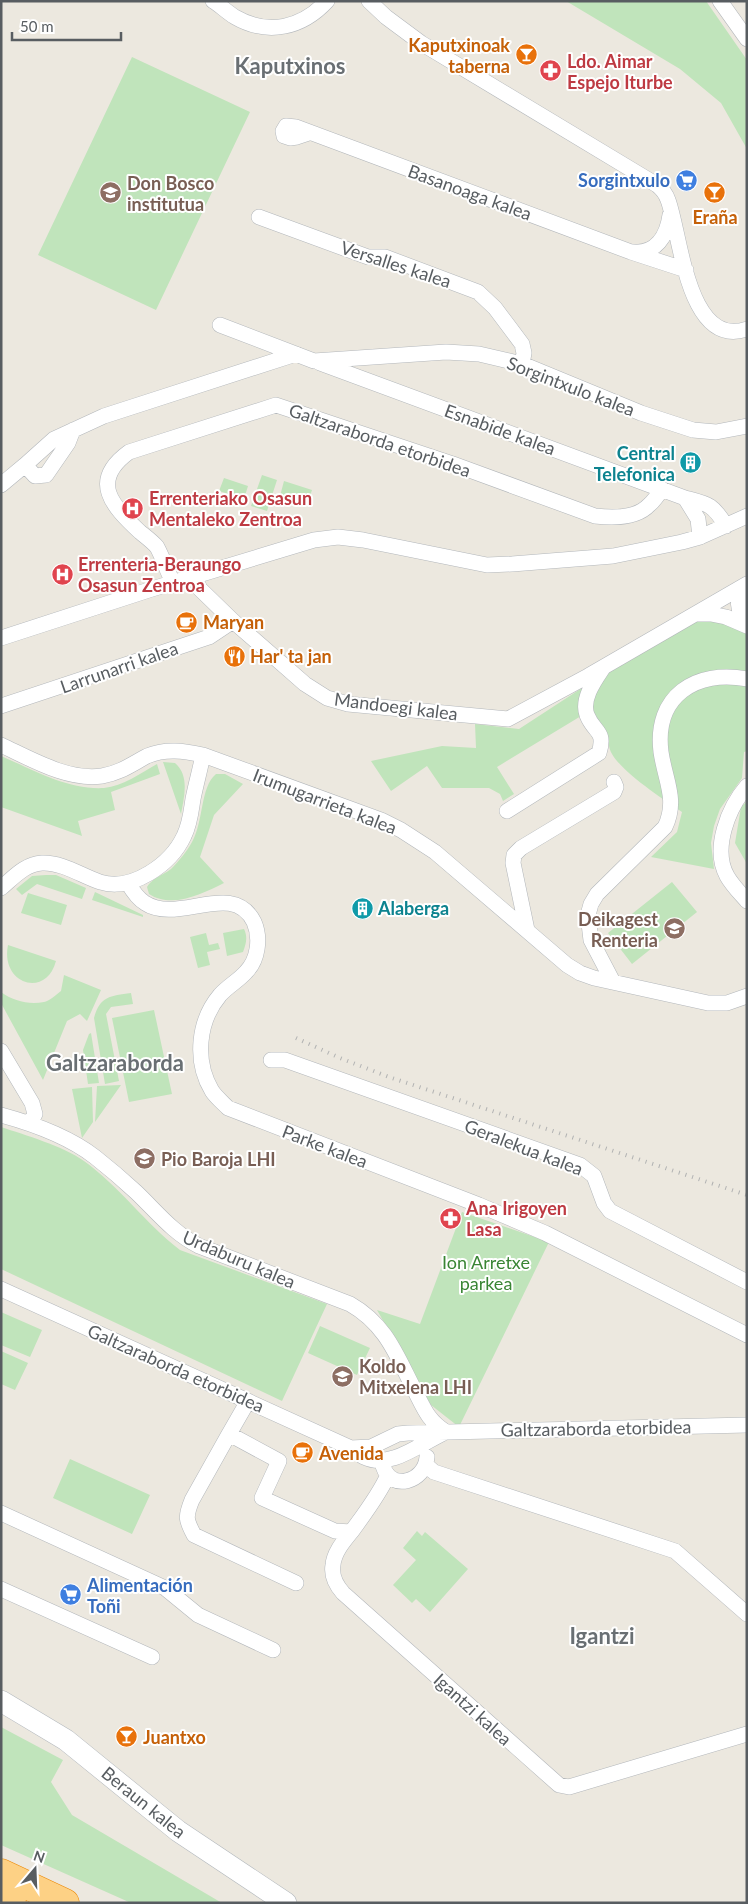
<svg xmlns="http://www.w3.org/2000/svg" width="748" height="1904" font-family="Lato,sans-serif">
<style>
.green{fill:#c0e4bb}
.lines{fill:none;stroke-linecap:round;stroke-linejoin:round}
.street-casing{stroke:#b3b7bb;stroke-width:16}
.secondary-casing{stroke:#b3b8bd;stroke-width:22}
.highway-casing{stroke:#eb8600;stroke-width:29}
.street{stroke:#fff;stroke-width:15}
.secondary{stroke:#fff;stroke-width:21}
.highway{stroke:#fdd185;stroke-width:28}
.rail{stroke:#b1b2b2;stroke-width:4;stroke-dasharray:1 6;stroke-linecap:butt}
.labels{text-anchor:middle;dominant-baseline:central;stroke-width:4;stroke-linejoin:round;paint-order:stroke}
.food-label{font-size:18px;font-weight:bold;fill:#c56008;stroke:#fff;text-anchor:start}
.health-label{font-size:18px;font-weight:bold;fill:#be3a42;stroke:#fff;text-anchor:start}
.shop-label{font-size:18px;font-weight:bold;fill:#366cbe;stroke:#fff;text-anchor:end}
.education-label{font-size:18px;font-weight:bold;fill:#785e54;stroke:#fff;text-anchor:start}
.street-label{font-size:18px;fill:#585d61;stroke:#fff}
.culture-label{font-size:18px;font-weight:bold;fill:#0d838f;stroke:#fff;text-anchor:end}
.park-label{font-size:18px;fill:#398534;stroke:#fff}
.district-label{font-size:22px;font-weight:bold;fill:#696f73;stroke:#fff}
</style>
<rect width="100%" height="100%" fill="#ece8df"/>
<path class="green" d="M566 1H706L747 60V149L721 103 680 69Z
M132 57 250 112 156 310 38 255Z
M262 475 277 480 267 511 251 506Z
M224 478 248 486 244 499 219 491Z
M284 481 312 490 307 505 280 496Z
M699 617 733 626 747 634V751L744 752 742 778 720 809 714 826 711 843 714 869 651 857 677 832 682 812C663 799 623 773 612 754 608 748 609 739 606 732 603 725 594 717 593 709 587 667 669 633 699 617Z
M585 686 581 716 497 767 514 794 503 801 500 794 489 788H442L427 766 391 791 371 761 442 746 476 748 475 724 519 729Z
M1 756C34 770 67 790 104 788 123 786 141 773 157 764L160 774 111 792 115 810 78 821 82 836 1 807Z
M163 762 175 763C190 776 184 797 181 814Z
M216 774H225L243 784 214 815 200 857 224 883C202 894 172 909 149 894L147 887C151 879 163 875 171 869 179 861 187 851 192 842 204 821 200 787 216 774Z
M747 801V864L735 843 741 807Z
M46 875H56L86 888 82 899 37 884 22 895 16 889 32 876Z
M672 882 697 912 632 964 608 933Z
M95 892 143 915V917L92 900Z
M28 893 67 905 61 925 21 913Z
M244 929C248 937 246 944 243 952L227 956 223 933Z
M206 933 209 945 218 943 220 949 207 952 210 965 198 968 190 937Z
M8 945 56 961C46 999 0 984 8 945Z
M64 975 101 990 87 1021 80 1014 67 1021 43 1080 1 1003V992C13 1001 29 1005 44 1002 49 1001 56 995 61 991Z
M131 993 133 1004 111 1007 106 1014 119 1081 105 1084 94 1018C100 996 110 996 131 993Z
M154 1010 172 1094 129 1102 112 1018Z
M91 1033 99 1083 88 1084 83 1050 89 1034Z
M121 1085 95 1122 97 1086Z
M92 1087 93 1122 82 1138 72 1089Z
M1 1127C25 1135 63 1146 84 1161 119 1186 145 1223 180 1250L327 1304 282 1401 1 1269Z
M462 1212 549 1242 459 1427 431 1405 377 1310 420 1324Z
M1 1312 42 1330 30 1357 1 1345Z
M320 1326 370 1348 357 1375 308 1353Z
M1 1351 28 1363 15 1390 1 1384Z
M70 1459 150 1495 132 1534 53 1498Z
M417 1531 422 1536 425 1532 468 1569 430 1612 416 1599 412 1603 393 1585 416 1560 403 1548Z
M1 1727 63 1760 51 1782 72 1815 222 1903H131L1 1845Z"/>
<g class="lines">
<defs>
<path id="street" d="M213 1C221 6 227 12 235 17 268 36 302 28 327 1
M369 1 386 17 421 43 657 185C662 189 666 194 668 200 681 235 687 349 747 329
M720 1 747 39
M309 133 297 137 290 138 284 136 283 131 286 126 296 127 631 252 686 270
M259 217 368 257H385L478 292 495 308 522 344 524 353 522 364
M633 252C656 254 667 236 670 215
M220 325 314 361 446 352 479 354 522 364 641 413 693 430 716 432 747 426
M320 363 685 498C708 504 713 504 726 526
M73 430 68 443 46 475 35 476 25 465 54 439 104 416 296 354
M1 485 25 465
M685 498 698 519 700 537
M194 576 200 589 233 621 305 684 327 698 348 704 508 719 588 676 747 584
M173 582C167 571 163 558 157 547 153 542 145 536 140 532 112 506 89 481 129 452L276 405 453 464 595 516C612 518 636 519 649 505 654 501 658 495 662 489
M742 587C738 599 735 611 747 618
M696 614H711L726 617 747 626
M1 638 152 589 314 540 338 537 363 540 487 565 512 564 613 556 682 542 700 537 747 516
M1 706 209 637 233 621
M1 745C31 759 68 781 102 776 120 773 132 764 147 756 166 748 184 751 203 755L381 820 401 830 435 852 567 965 580 973 594 978 708 1003H727L747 996
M747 786C728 808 712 849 727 876 732 885 740 893 747 901
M507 811 599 753C606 730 594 733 587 715 581 699 595 680 603 668
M128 883C132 890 137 898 145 903 178 925 233 879 254 922 261 938 258 960 246 972 238 981 228 986 220 995 198 1021 194 1061 212 1091 216 1097 222 1102 228 1108L479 1205 545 1233 747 1335
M1 888C14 877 25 864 42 863 62 862 82 876 100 882 132 892 171 864 184 836 190 824 191 812 193 799 196 784 200 770 203 755
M527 930 513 863 514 855 521 848 614 792 616 787 614 782
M613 982 591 940 588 915 591 904 597 894 665 827C678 800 665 780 661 752 654 696 696 669 747 679
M1 1051 32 1103 35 1114 32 1120 26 1122
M271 1060H285L580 1165 594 1176 604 1203 610 1211 747 1282
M1 1115C34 1124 68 1136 95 1157 109 1168 123 1180 136 1192 157 1212 173 1233 199 1246L350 1304C387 1325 397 1357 416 1393 425 1411 429 1421 446 1432
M1 1289 351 1448C355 1451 360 1455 364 1457 391 1470 422 1442 446 1432
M248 1401 229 1434 279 1461 262 1498 335 1531 351 1532
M229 1434 192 1500C185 1517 186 1520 194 1535L296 1583
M351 1448 371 1447 398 1434 408 1433 747 1425
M426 1465 434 1472 675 1551 747 1614
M383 1466C391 1492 425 1482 427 1457
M388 1475C379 1495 365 1513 352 1531 344 1541 334 1552 333 1565 331 1576 336 1585 343 1593L559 1785 569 1787 747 1734
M1 1513 165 1588 198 1615 273 1650
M1 1589 152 1657"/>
<path id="secondary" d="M1 1701 66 1740 178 1831 286 1903"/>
<path id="highway" d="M1 1873 65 1903
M1 1898 12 1903"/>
</defs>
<use href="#street" class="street-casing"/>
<use href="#secondary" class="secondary-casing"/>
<use href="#highway" class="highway-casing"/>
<use href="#street" class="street"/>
<use href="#secondary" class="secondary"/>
<use href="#highway" class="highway"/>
<path class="rail" d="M296 1038 340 1058 389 1077 747 1195"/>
</g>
<defs>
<symbol id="bar-disc" viewBox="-11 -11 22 22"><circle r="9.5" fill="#e8710a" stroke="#fff"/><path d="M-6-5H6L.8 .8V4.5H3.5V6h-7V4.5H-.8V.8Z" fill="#fff"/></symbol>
<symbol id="pharmacy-disc" viewBox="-11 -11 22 22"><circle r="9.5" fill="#e0444e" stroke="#fff"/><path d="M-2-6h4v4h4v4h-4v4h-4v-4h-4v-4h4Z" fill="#fff"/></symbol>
<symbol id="supermarket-disc" viewBox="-11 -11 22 22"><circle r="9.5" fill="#3f7fe0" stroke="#fff"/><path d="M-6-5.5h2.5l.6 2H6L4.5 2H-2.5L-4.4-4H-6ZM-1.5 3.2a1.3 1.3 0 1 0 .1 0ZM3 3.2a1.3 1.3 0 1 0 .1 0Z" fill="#fff"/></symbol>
<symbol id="university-disc" viewBox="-11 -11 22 22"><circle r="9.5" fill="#8d6e63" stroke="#fff"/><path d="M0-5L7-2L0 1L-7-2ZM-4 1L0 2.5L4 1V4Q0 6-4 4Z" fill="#fff"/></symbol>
<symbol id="building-disc" viewBox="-11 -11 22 22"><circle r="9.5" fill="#0f9aa8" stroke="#fff"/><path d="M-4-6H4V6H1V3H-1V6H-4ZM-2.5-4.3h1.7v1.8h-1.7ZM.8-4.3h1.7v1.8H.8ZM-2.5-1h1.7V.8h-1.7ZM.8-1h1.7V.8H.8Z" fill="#fff"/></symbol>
<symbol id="hospital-disc" viewBox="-11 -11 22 22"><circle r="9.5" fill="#e0444e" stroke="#fff"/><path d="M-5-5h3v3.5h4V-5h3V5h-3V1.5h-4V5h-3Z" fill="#fff"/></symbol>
<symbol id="cafe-disc" viewBox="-11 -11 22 22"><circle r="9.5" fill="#e8710a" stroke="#fff"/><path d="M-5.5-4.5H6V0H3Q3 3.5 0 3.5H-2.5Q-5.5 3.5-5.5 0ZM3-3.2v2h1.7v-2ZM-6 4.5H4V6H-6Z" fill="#fff"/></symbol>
<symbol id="restaurant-disc" viewBox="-11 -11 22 22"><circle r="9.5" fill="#e8710a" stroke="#fff"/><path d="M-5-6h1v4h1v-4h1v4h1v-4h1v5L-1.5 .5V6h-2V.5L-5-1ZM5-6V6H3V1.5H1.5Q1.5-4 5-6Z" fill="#fff"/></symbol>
<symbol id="school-disc" viewBox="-11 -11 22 22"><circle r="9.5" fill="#8d6e63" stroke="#fff"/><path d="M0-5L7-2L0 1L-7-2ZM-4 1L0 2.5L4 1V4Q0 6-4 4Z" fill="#fff"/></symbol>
</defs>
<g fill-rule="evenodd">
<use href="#bar-disc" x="514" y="42" width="25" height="25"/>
<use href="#pharmacy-disc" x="538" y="58" width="25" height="25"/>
<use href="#supermarket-disc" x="674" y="168" width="25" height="25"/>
<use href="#bar-disc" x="702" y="180" width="25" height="25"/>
<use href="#university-disc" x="98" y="180" width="25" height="25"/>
<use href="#building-disc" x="678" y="450" width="25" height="25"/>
<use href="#hospital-disc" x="120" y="496" width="25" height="25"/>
<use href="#hospital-disc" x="50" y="562" width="25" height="25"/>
<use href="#cafe-disc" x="174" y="610" width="25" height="25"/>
<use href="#restaurant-disc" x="222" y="644" width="25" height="25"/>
<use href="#building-disc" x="350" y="896" width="25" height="25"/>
<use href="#school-disc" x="662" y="916" width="25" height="25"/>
<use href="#school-disc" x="132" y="1146" width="25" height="25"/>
<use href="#pharmacy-disc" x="438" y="1206" width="25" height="25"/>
<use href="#school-disc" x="330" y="1364" width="25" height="25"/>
<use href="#cafe-disc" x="290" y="1440" width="25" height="25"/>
<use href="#supermarket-disc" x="58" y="1582" width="25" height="25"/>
<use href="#bar-disc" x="114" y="1724" width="25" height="25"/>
</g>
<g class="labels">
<g class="food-label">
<text x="510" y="45" text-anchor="end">Kaputxinoak<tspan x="510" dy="21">taberna</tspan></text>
<text x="715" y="217" text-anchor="middle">Eraña</text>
<text x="203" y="622">Maryan</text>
<text x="250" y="656">Har' ta jan</text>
<text x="319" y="1453">Avenida</text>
<text x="143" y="1737">Juantxo</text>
</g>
<g class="health-label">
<text x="567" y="61">Ldo. Aimar<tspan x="567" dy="21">Espejo Iturbe</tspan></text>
<text x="149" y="498">Errenteriako Osasun<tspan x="149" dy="21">Mentaleko Zentroa</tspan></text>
<text x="78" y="564">Errenteria-Beraungo<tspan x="78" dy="21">Osasun Zentroa</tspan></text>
<text x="466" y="1208">Ana Irigoyen<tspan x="466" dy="21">Lasa</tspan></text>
</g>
<g class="shop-label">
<text x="670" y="180">Sorgintxulo</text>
<text x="87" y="1585" text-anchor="start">Alimentación<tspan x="87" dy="21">Toñi</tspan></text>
</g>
<g class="education-label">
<text x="127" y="183">Don Bosco<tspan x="127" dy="21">institutua</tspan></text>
<text x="658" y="919" text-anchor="end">Deikagest<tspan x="658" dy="21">Renteria</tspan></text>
<text x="161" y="1159">Pio Baroja LHI</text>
<text x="359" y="1366">Koldo<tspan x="359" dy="21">Mitxelena LHI</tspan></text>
</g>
<g class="street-label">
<text transform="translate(470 192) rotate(20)">Basanoaga kalea</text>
<text transform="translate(396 264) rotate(18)">Versalles kalea</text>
<text transform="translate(571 386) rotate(21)">Sorgintxulo kalea</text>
<text transform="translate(500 429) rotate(20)">Esnabide kalea</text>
<text transform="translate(380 440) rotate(19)">Galtzaraborda etorbidea</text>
<text transform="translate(119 667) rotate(-19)">Larrunarri kalea</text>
<text transform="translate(396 706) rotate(7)">Mandoegi kalea</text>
<text transform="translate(325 801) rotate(21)">Irumugarrieta kalea</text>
<text transform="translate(325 1146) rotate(21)">Parke kalea</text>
<text transform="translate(524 1147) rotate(21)">Geralekua kalea</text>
<text transform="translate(239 1259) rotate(23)">Urdaburu kalea</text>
<text transform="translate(176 1368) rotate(24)">Galtzaraborda etorbidea</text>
<text transform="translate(596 1428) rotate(-1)">Galtzaraborda etorbidea</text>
<text transform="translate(473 1709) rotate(42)">Igantzi kalea</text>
<text transform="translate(144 1802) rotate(39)">Beraun kalea</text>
</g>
<g class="culture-label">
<text x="675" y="453">Central<tspan x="675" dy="21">Telefonica</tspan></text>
<text x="378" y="908" text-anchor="start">Alaberga</text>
</g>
<g class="park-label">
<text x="486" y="1262">Ion Arretxe<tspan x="486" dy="21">parkea</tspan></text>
</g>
<g class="district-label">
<text x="290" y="65">Kaputxinos</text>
<text x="115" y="1062">Galtzaraborda</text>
<text x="602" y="1635">Igantzi</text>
</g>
</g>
<rect width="748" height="1904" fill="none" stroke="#585d61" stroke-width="5"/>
<g transform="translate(35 1869) rotate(19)" stroke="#ffffff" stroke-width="4" paint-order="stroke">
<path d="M0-4L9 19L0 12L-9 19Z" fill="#585d61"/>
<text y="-8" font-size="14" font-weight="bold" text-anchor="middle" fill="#585d61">N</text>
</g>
<path d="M12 32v8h109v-8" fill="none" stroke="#585d61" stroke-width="2.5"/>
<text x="20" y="32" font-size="15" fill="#585d61" stroke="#ffffff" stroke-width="4" paint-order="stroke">50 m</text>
</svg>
